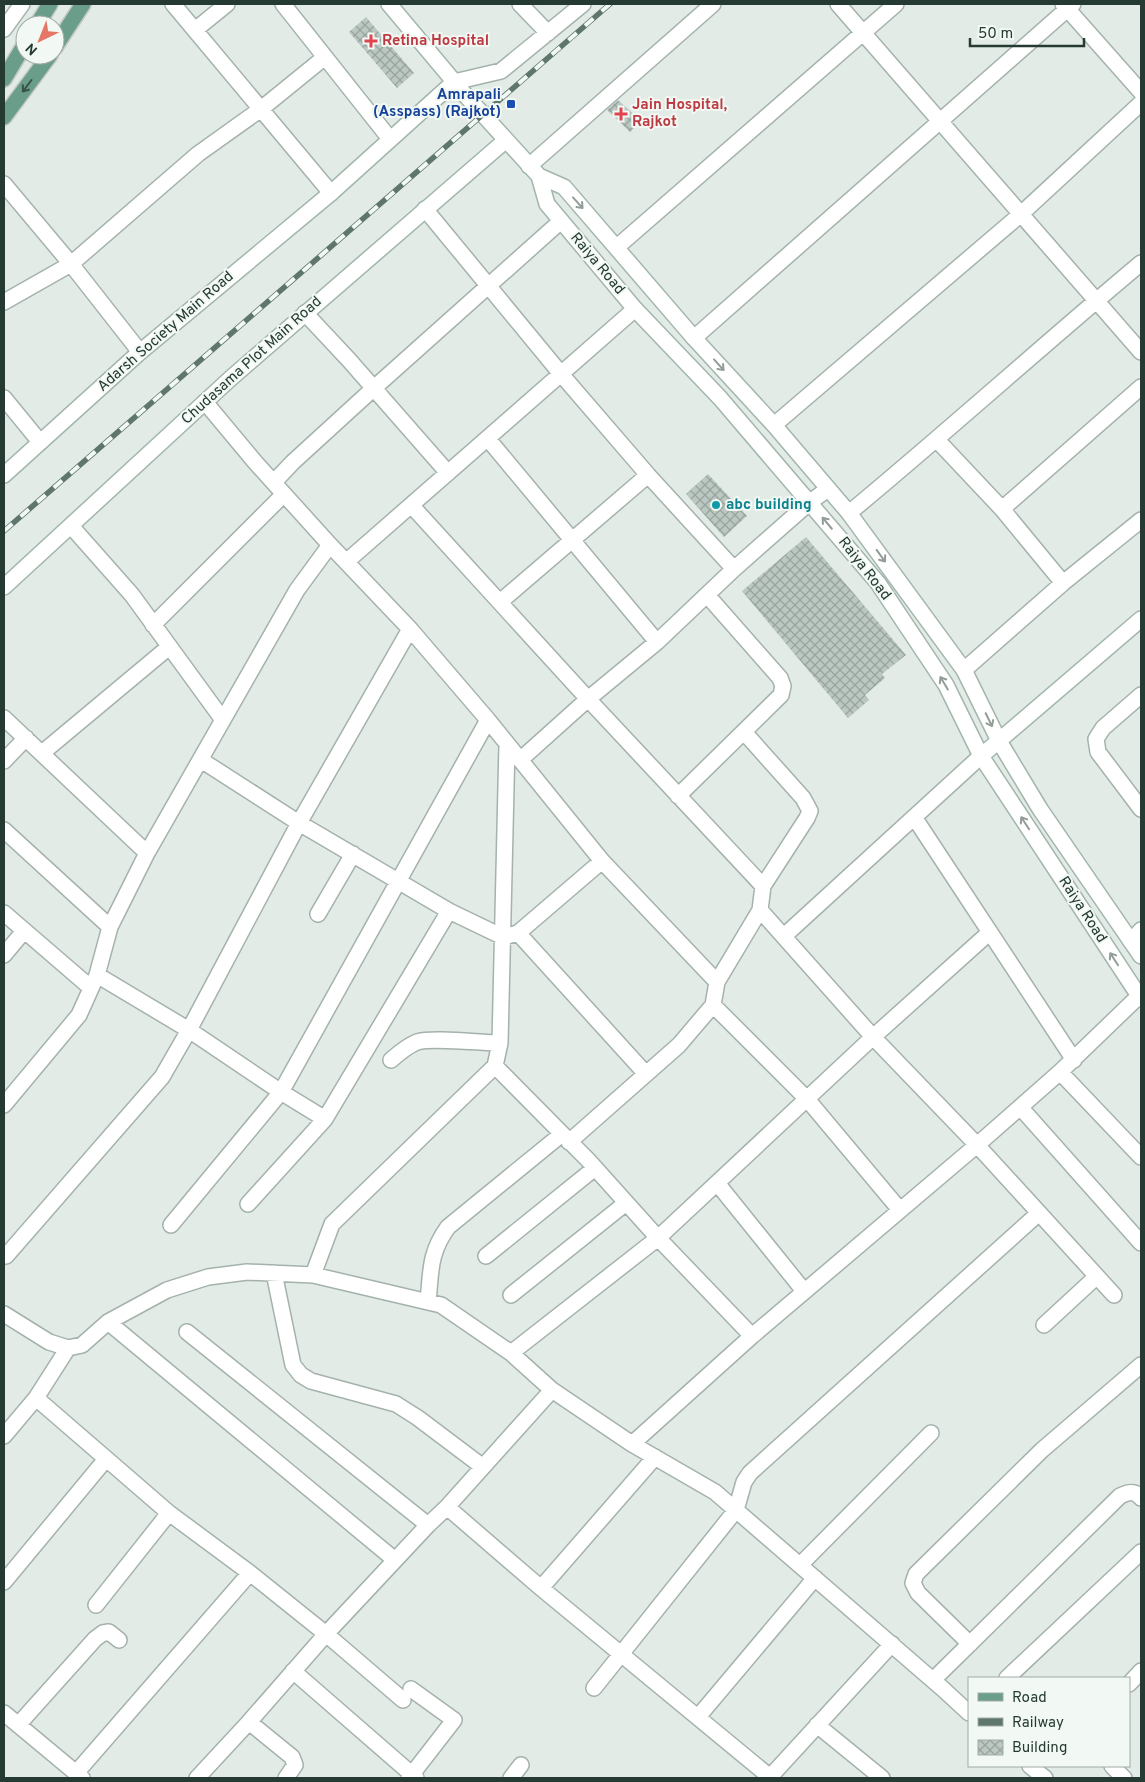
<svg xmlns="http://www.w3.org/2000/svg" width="1145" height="1782" font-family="Overpass,sans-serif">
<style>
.building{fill:url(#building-cross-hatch)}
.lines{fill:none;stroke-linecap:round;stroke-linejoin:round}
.street-casing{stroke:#a5b2ac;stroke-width:18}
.secondary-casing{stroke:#a2b6ac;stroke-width:18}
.primary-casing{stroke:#c2c8c6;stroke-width:18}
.street{stroke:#fff;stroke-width:15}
.secondary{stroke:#fff;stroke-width:15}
.primary{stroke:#6a9d8a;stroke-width:15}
.rail-casing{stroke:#5e766d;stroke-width:5.5}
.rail{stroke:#f2f8f4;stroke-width:4;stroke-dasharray:11;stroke-linecap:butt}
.oneway{stroke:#365348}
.oneway2{stroke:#929c98}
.health-dot{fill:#e0444e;stroke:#f2f8f4;stroke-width:2}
.transit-dot{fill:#1a4fb4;stroke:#f2f8f4;stroke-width:2}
.culture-dot{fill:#0f9aa8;stroke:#f2f8f4;stroke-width:2}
.labels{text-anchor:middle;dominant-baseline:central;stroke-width:4;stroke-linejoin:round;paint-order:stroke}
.health-label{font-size:15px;font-weight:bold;fill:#be3a42;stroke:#f2f8f4;text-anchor:start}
.transit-label{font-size:15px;font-weight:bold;fill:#164399;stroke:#f2f8f4;text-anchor:end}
.street-label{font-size:15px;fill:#243a32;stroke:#f2f8f4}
.culture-label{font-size:15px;font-weight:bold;fill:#0d838f;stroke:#f2f8f4;text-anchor:start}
</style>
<defs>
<pattern id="building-cross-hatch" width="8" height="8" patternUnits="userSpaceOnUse" patternTransform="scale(1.25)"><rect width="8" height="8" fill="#bbc8c2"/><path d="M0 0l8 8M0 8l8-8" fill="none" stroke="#98a39e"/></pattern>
</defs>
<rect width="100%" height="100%" fill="#e2ebe6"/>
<path class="building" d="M366 17 414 73 397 88 349 32Z
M618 100 641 121 630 132 607 110Z
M708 474 747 516 724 537 686 494Z
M806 537 906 655 882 674 885 678 865 695 869 700 848 718 742 591Z"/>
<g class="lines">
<defs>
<path id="street" d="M173 4 331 193
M283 4 390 139
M520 4 548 33
M838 4 1141 352
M1063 4 1141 92
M4 29 22 4
M195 30 227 4
M454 82 501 71 583 4
M529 166 713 4
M4 184 71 264 140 352
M425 209 561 374 648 475 734 569
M617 247 896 4
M4 302 71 264 198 154 261 109 325 57
M305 313 349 360 448 473
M694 338 1073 4
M4 398 40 442
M205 402 255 462 330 545
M774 425 1021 214 1141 103
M488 439 657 642
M937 440 1002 509 1063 583
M274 482 293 462 374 388 561 221
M411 505 588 699 763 886
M1002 509 1141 387
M849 513C948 431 1043 345 1141 263
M71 526 132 595 223 720
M346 562 635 309
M500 602 648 475
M153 625 284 494
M964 670 1063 583 1141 520
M1141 695 1103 728 1096 739 1098 752 1141 809
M4 718 147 853 110 927 4 830
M42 753 169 647
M201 760 299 823 449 911 503 937 518 933 602 861
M520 760 588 699 657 642 734 569 810 502 828 489
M4 761 26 738
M678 796 781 695 783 686 780 678 707 595
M914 817 1074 1060
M147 853 297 590 330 545 410 629 488 720 602 861 717 982
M760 910 873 1037 977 1145 1114 1295
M4 913 91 988
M318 914 353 854
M110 927 97 975 189 1030 299 823 410 629
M518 933 646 1074
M784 936 981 756
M1131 941 1141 930
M4 955 24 931
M713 1005 717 982 760 910 763 886 807 818 810 811 803 798 744 732
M391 1060C399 1053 407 1046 417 1042 433 1037 481 1043 500 1043
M495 1066 588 1160 658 1238 511 1353
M1060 1072 1141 1157
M4 1105 79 1015 97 975
M1020 1107 1141 1243
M569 1142 679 1045 713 1005 807 1099 900 1210
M717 1183 804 1291
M248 1204 325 1119 449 911
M171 1225 281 1092 325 1119
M6 1256 162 1077 189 1030 281 1092 488 720
M486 1256 595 1168
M274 1273 293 1365 301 1375 311 1381 396 1404 418 1418 483 1467
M313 1275 332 1224 495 1066 500 1043 507 744
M511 1295 626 1203
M428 1302C431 1272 429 1253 448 1227L562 1134
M4 1314 49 1342 68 1348 82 1345 108 1322 167 1290 208 1277 247 1272 313 1275 441 1305 511 1353 552 1390 632 1444 715 1492 943 1689 969 1713
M108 1322 395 1560
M1044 1325 1096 1277
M187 1332 428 1525
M752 1336 658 1238 873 1037 990 932
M68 1348 36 1398 169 1513 250 1573 326 1634 403 1700
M4 1436 36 1398
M632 1444 752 1336 977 1145 1060 1072 1139 996
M447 1507 541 1588 770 1777
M800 1565 931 1433
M4 1582 106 1459
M541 1588 655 1457
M96 1605 169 1513
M970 1644 918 1593 913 1583 916 1574 1042 1450 1141 1365
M293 1671 416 1778
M1007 1678 1141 1552
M933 1680 1120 1496C1128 1492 1135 1490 1141 1498
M1129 1684 1141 1671
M594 1688 736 1510 744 1482 750 1473 1039 1213
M4 1713 82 1778
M698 1717 815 1578
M249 1722 292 1757 295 1765 286 1778
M18 1725 95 1639 103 1633 109 1632 119 1640
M817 1725 882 1778
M1030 1766 1045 1778
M1112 1766 1124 1778
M76 1773 250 1573
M197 1778 249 1722 326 1634 428 1525 447 1507 552 1390
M409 1778 454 1720 411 1689
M511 1778 521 1765
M769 1778 892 1644"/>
<path id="secondary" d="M389 4 467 97 539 176 564 187 694 338 774 425 849 513 964 670 999 741 1040 809 1141 956
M539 176 547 204 635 309 720 398 878 583 946 685 981 756 1141 999
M4 475 140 352 331 193 454 82
M4 587 231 378 506 140
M981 756 1141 619"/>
<path id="primary" d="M37 25 50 4
M55 47 83 4
M4 79 25 44
M4 117 50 55"/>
</defs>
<use href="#street" class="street-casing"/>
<use href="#secondary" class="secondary-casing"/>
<use href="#primary" class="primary-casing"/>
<use href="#street" class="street"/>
<use href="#secondary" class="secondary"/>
<use href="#primary" class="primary"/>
<defs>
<path id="rail" d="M4 531 610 4"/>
</defs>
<use href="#rail" class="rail-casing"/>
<use href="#rail" class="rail"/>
</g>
<defs><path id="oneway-shaft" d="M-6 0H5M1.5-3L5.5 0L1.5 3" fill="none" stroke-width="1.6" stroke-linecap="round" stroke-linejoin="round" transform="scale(1.25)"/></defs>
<use class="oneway" href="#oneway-shaft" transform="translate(27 86) rotate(127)"/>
<g class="oneway2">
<use href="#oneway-shaft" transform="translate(578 203) rotate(48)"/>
<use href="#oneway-shaft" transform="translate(719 365) rotate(48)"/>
<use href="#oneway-shaft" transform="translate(827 523) rotate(-130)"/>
<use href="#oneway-shaft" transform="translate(881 556) rotate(54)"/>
<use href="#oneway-shaft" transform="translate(944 683) rotate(-121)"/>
<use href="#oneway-shaft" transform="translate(989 720) rotate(64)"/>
<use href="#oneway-shaft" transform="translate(1025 823) rotate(-123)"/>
<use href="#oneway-shaft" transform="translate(1114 959) rotate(-123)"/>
</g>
<g class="health-dot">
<path d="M368.5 33.5h5v5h5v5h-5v5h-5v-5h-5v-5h5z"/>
<path d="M618.5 106.5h5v5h5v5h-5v5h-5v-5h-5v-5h5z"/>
</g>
<rect class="transit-dot" x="506" y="99" width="10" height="10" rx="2.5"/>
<circle class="culture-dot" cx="716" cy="505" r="5"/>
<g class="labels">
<g class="health-label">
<text x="382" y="41">Retina Hospital</text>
<text x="632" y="105">Jain Hospital,<tspan x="632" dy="17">Rajkot</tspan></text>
</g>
<g class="transit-label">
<text x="501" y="95">Amrapali<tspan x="501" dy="17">(Asspass) (Rajkot)</tspan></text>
</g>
<g class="street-label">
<text transform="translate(597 264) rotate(50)">Raiya Road</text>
<text transform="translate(166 332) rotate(-41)">Adarsh Society Main Road</text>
<text transform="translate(252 361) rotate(-42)">Chudasama Plot Main Road</text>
<text transform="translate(864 569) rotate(52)">Raiya Road</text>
<text transform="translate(1082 910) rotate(57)">Raiya Road</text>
</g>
<g class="culture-label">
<text x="726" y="505">abc building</text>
</g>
</g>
<rect width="1145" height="1782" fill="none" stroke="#243a32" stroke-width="10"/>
<rect x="968" y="1677" width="162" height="90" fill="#f2f8f4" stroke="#a0aca6"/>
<rect x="978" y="1693" width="25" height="8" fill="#6a9d8a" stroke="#a0aca6"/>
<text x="1012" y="1702" font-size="15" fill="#243a32">Road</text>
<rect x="978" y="1718" width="25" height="8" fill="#5e766d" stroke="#a0aca6"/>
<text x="1012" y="1727" font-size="15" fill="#243a32">Railway</text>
<rect x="978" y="1740" width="25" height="15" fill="url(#building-cross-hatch)" stroke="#a0aca6"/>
<text x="1012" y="1752" font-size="15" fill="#243a32">Building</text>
<g transform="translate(40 40) rotate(223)"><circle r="24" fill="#f2f8f4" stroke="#a0aca6"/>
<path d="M0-4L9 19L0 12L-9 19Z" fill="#e67665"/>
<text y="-8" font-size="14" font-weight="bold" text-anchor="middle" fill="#243a32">N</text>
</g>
<path d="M970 38v8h114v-8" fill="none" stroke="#243a32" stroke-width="2.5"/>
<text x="978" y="38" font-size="15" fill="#243a32" stroke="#f2f8f4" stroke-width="4" paint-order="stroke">50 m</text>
</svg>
